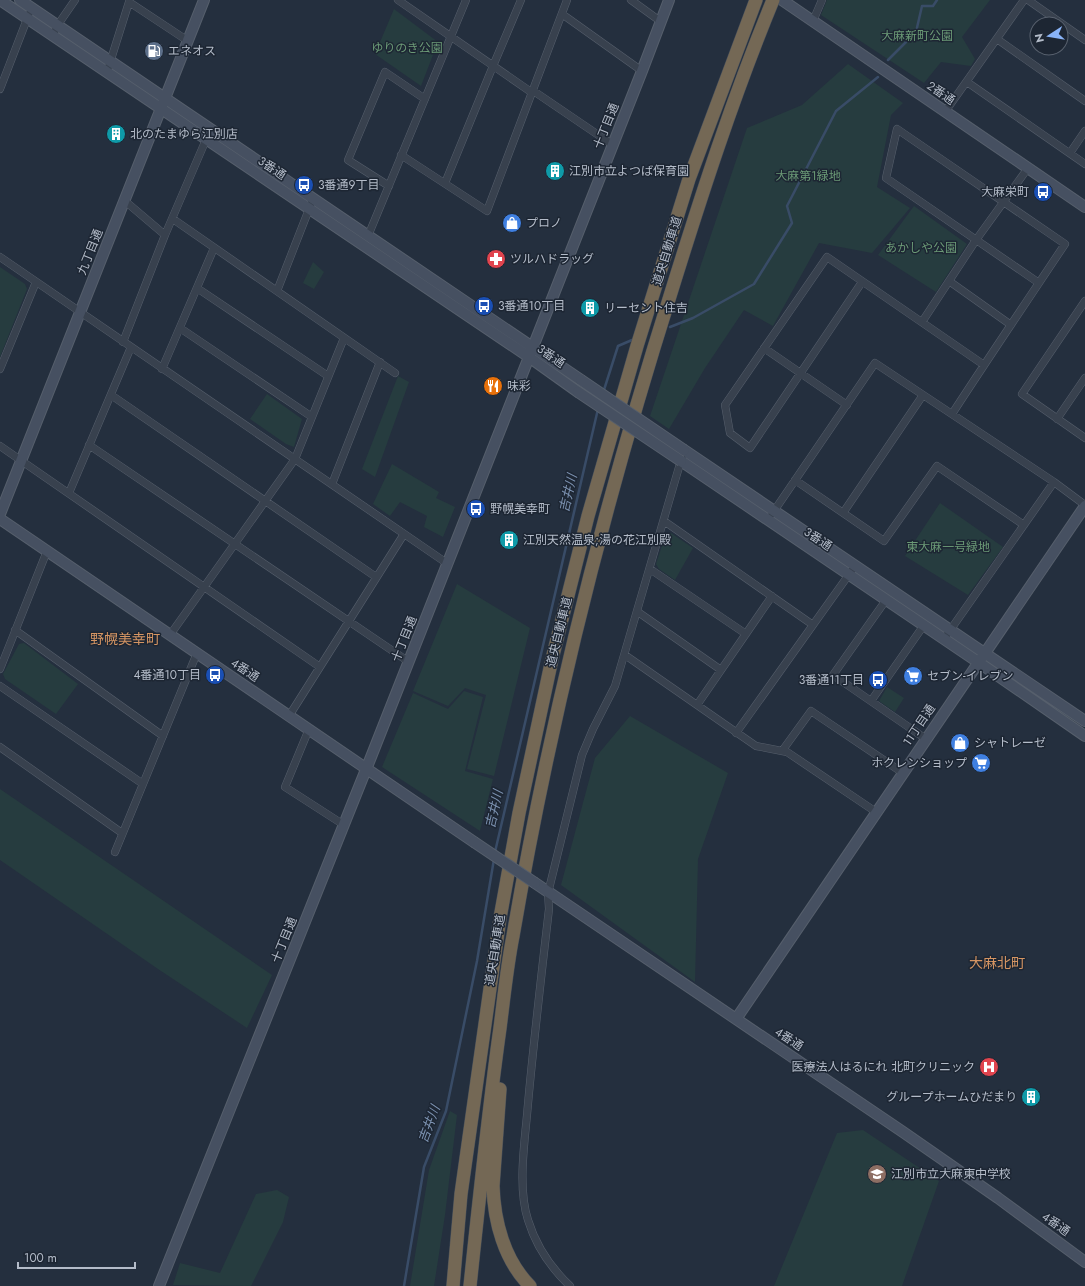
<svg xmlns="http://www.w3.org/2000/svg" width="1085" height="1286" font-family="Jost,'Noto Sans JP',sans-serif">
<style>
.green{fill:#263c3f}
.lines{fill:none;stroke-linecap:round;stroke-linejoin:round}
.stream{stroke:#394c67;stroke-width:2.5}
.street-casing{stroke:#565f6c;stroke-width:8}
.secondary-casing{stroke:#565f6c;stroke-width:12}
.highway-casing{stroke:#434c59;stroke-width:14}
.street{stroke:#38414e;stroke-width:7}
.secondary{stroke:#465061;stroke-width:10}
.highway{stroke:#746855;stroke-width:13}
.secondary-bridge-casing{stroke:#565f6c;stroke-width:12;stroke-linecap:butt}
.secondary-bridge{stroke:#465061;stroke-width:10}
.labels{text-anchor:middle;dominant-baseline:central;stroke-width:3;stroke-linejoin:round;paint-order:stroke}
.park-label{font-size:12px;fill:#6b9a76;stroke:#1d2633}
.poi-label{font-size:12px;fill:#b4bcc9;stroke:#1d2633;text-anchor:start}
.street-label{font-size:12px;fill:#b4bcc9;stroke:#1d2633}
.water-label{font-size:13px;font-style:italic;fill:#7c92b1;stroke:#1d2633}
.quarter-label{font-size:14px;fill:#d59563;stroke:#1d2633}
</style>
<rect width="100%" height="100%" fill="#242f3e"/>
<path class="green" d="M827 0H990L962 37 975 59 971 66 941 62 924 83 821 15Z
M394 9 438 42 421 86 375 54Z
M848 64 903 103 891 115 877 187 910 208 872 253 819 243 773 326 744 310 705 368 669 429 650 416 747 128 802 105Z
M914 206 967 244 936 292 878 255Z
M313 262 324 272 314 289 303 283Z
M0 267 25 284 27 289 0 357Z
M398 376 409 382 375 477 362 469Z
M267 394 302 419 294 447 286 444 250 419Z
M392 464 439 492 436 498 455 507 443 537 424 527 427 516 400 502 390 516 373 504Z
M940 503 1003 547 968 595 905 556Z
M666 533H671L693 548 675 580 659 569 656 564Z
M457 584 530 628 494 776 467 769 486 695 465 688 448 706 413 691Z
M24 643 78 684 56 714 5 679 3 674 19 644Z
M887 687 904 698 895 712 879 701Z
M464 691 483 697 465 771 493 779 480 831 382 767 413 693 448 709Z
M630 716 728 773 698 859 695 982 561 885 595 758Z
M0 789 272 975 247 1028 158 969 0 860Z
M450 1111 457 1115 445 1215 434 1286H410L429 1170Z
M863 1130 939 1181 902 1286H774L837 1133Z
M277 1190 289 1197 283 1222 251 1286 173 1285 180 1263 220 1273 256 1194Z"/>
<g class="lines">
<path class="stream" d="M888 60 916 32 922 6H933L937 0
M670 327 693 318 754 284 792 223 787 206 836 111 878 77
M603 393 618 346 632 340
M495 852 598 409
M404 1286 424 1167 446 1111 477 961 494 859"/>
<defs>
<path id="street" d="M398 0 531 92
M631 0 660 21
M1028 0 1085 40
M562 14 642 71
M813 21 822 0
M53 36 57 26 75 0
M997 39 1085 101
M107 72 129 2 188 41
M967 82 1085 164
M0 89 29 14
M532 90 613 145
M945 112 1024 0
M1070 153 1085 131
M401 155 487 211 567 0
M445 183 493 66 521 0
M389 186 348 160 385 72 425 99
M125 201 165 235
M173 219 395 373
M368 236 466 0
M0 257 448 564
M949 281 1011 325
M862 282 750 448 730 433 725 405 827 257 984 365
M197 288 328 376
M277 291 313 199
M1085 301 1022 394 1085 438
M922 322 976 240 1028 168
M180 328 312 417
M123 342 165 235 208 135
M764 348 847 405
M0 369 36 282
M162 369 214 248
M111 395 376 577
M952 414C989 357 1027 301 1065 244L897 129 886 178 1039 283
M1057 419 1085 378
M89 445 409 662
M0 446 320 667
M795 480 884 541 937 466 1024 525
M332 484 380 362
M69 493 131 347
M843 513 923 395
M772 514 875 363 1054 482 1085 505
M664 521 813 625
M650 569 746 634
M886 600 833 675 926 739
M638 612 721 670
M15 630 163 736
M170 635 295 459 344 338
M944 639 1054 482
M625 655 756 746 787 752 876 812
M0 669 47 551
M0 686 143 784
M871 701 924 625
M697 705 772 596
M289 716 404 534
M309 729 285 787 344 825
M736 733 855 566
M0 747 122 833
M782 751 811 711 903 773
M115 852 197 653
M570 1286C551 1268 536 1246 528 1220 518 1189 524 1147 527 1115 533 1046 541 978 549 909L548 893 582 755 593 729 615 686 684 450"/>
<path id="secondary" d="M0 0 529 357 578 392
M20 0 581 380
M782 0 1085 207
M684 450 1085 721
M681 461 978 662 1085 736
M0 514 204 0
M0 519 474 842
M535 883 903 1132 998 1198 1085 1262
M736 1019 1085 506
M159 1286 371 757 642 71 669 0"/>
<path id="highway" d="M500 1089 493 1186C494 1221 504 1260 530 1286
M453 1286 461 1194 500 918 519 813 552 659 588 516 637 346 689 179 756 0
M470 1286C479 1200 488 1114 500 1028 504 997 507 966 513 936 550 719 604 505 670 296 701 196 733 97 773 0"/>
</defs>
<use href="#street" class="street-casing"/>
<use href="#secondary" class="secondary-casing"/>
<use href="#highway" class="highway-casing"/>
<use href="#street" class="street"/>
<use href="#secondary" class="secondary"/>
<use href="#highway" class="highway"/>
<defs>
<path id="secondary-bridge" d="M581 380 684 450
M578 392 681 461
M474 842 535 883"/>
</defs>
<use href="#secondary-bridge" class="secondary-bridge-casing"/>
<use href="#secondary-bridge" class="secondary-bridge"/>
</g>
<defs>
<symbol id="fuel-disc" viewBox="-11 -11 22 22"><circle r="9.5" fill="#5c6f8a" stroke="#1d2633"/><path d="M-5.5-6h7V0h2V4h1.3V-2.5L3-4.5l.8-.8L6-3V5H2.5V1h-1V6h-7ZM-4.2-4.7v3.2H.2V-4.7Z" fill="#fff"/></symbol>
<symbol id="building-disc" viewBox="-11 -11 22 22"><circle r="9.5" fill="#0f9aa8" stroke="#1d2633"/><path d="M-4-6H4V6H1V3H-1V6H-4ZM-2.5-4.3h1.7v1.8h-1.7ZM.8-4.3h1.7v1.8H.8ZM-2.5-1h1.7V.8h-1.7ZM.8-1h1.7V.8H.8Z" fill="#fff"/></symbol>
<symbol id="bus-disc" viewBox="-11 -11 22 22"><circle r="9.5" fill="#1a4fb4" stroke="#1d2633"/><path d="M-5-6H5V4H4V6H2V4H-2V6H-4V4H-5ZM-3.5-4V0h7V-4ZM-3.5 1.2v1.5H-2V1.2ZM2 1.2v1.5H3.5V1.2Z" fill="#fff"/></symbol>
<symbol id="shop-disc" viewBox="-11 -11 22 22"><circle r="9.5" fill="#3f7fe0" stroke="#1d2633"/><path d="M-5-2.5h2.3a2.7 3.5 0 0 1 5.4 0H5L5.5 6h-11ZM-1.5-2.5h3a1.5 2.3 0 0 0-3 0Z" fill="#fff"/></symbol>
<symbol id="pharmacy-disc" viewBox="-11 -11 22 22"><circle r="9.5" fill="#e0444e" stroke="#1d2633"/><path d="M-2-6h4v4h4v4h-4v4h-4v-4h-4v-4h4Z" fill="#fff"/></symbol>
<symbol id="restaurant-disc" viewBox="-11 -11 22 22"><circle r="9.5" fill="#e8710a" stroke="#1d2633"/><path d="M-5-6h1v4h1v-4h1v4h1v-4h1v5L-1.5 .5V6h-2V.5L-5-1ZM5-6V6H3V1.5H1.5Q1.5-4 5-6Z" fill="#fff"/></symbol>
<symbol id="supermarket-disc" viewBox="-11 -11 22 22"><circle r="9.5" fill="#3f7fe0" stroke="#1d2633"/><path d="M-6-5.5h2.5l.6 2H6L4.5 2H-2.5L-4.4-4H-6ZM-1.5 3.2a1.3 1.3 0 1 0 .1 0ZM3 3.2a1.3 1.3 0 1 0 .1 0Z" fill="#fff"/></symbol>
<symbol id="hospital-disc" viewBox="-11 -11 22 22"><circle r="9.5" fill="#e0444e" stroke="#1d2633"/><path d="M-5-5h3v3.5h4V-5h3V5h-3V1.5h-4V5h-3Z" fill="#fff"/></symbol>
<symbol id="school-disc" viewBox="-11 -11 22 22"><circle r="9.5" fill="#8d6e63" stroke="#1d2633"/><path d="M0-5L7-2L0 1L-7-2ZM-4 1L0 2.5L4 1V4Q0 6-4 4Z" fill="#fff"/></symbol>
</defs>
<g fill-rule="evenodd">
<use href="#fuel-disc" x="143" y="40" width="22" height="22"/>
<use href="#building-disc" x="105" y="123" width="22" height="22"/>
<use href="#building-disc" x="544" y="160" width="22" height="22"/>
<use href="#bus-disc" x="293" y="174" width="22" height="22"/>
<use href="#bus-disc" x="1032" y="181" width="22" height="22"/>
<use href="#shop-disc" x="501" y="212" width="22" height="22"/>
<use href="#pharmacy-disc" x="485" y="248" width="22" height="22"/>
<use href="#bus-disc" x="473" y="295" width="22" height="22"/>
<use href="#building-disc" x="579" y="297" width="22" height="22"/>
<use href="#restaurant-disc" x="482" y="375" width="22" height="22"/>
<use href="#bus-disc" x="465" y="498" width="22" height="22"/>
<use href="#building-disc" x="498" y="529" width="22" height="22"/>
<use href="#bus-disc" x="204" y="664" width="22" height="22"/>
<use href="#supermarket-disc" x="902" y="665" width="22" height="22"/>
<use href="#bus-disc" x="867" y="669" width="22" height="22"/>
<use href="#shop-disc" x="949" y="732" width="22" height="22"/>
<use href="#supermarket-disc" x="970" y="752" width="22" height="22"/>
<use href="#hospital-disc" x="978" y="1056" width="22" height="22"/>
<use href="#building-disc" x="1020" y="1086" width="22" height="22"/>
<use href="#school-disc" x="866" y="1163" width="22" height="22"/>
</g>
<g class="labels">
<g class="park-label">
<text x="917" y="36">大麻新町公園</text>
<text x="407" y="48">ゆりのき公園</text>
<text x="808" y="176">大麻第1緑地</text>
<text x="921" y="248">あかしや公園</text>
<text x="948" y="547">東大麻一号緑地</text>
</g>
<g class="poi-label">
<text x="168" y="51">エネオス</text>
<text x="130" y="134">北のたまゆら江別店</text>
<text x="569" y="171">江別市立よつば保育園</text>
<text x="318" y="185">3番通9丁目</text>
<text x="1029" y="192" text-anchor="end">大麻栄町</text>
<text x="526" y="223">プロノ</text>
<text x="510" y="259">ツルハドラッグ</text>
<text x="498" y="306">3番通10丁目</text>
<text x="604" y="308">リーセント住吉</text>
<text x="507" y="386">味彩</text>
<text x="490" y="509">野幌美幸町</text>
<text x="523" y="540">江別天然温泉;湯の花江別殿</text>
<text x="201" y="675" text-anchor="end">4番通10丁目</text>
<text x="927" y="676">セブン-イレブン</text>
<text x="864" y="680" text-anchor="end">3番通11丁目</text>
<text x="974" y="743">シャトレーゼ</text>
<text x="967" y="763" text-anchor="end">ホクレンショップ</text>
<text x="975" y="1067" text-anchor="end">医療法人はるにれ 北町クリニック</text>
<text x="1017" y="1097" text-anchor="end">グループホームひだまり</text>
<text x="891" y="1174">江別市立大麻東中学校</text>
</g>
<g class="street-label">
<text transform="translate(941 93) rotate(35)">2番通</text>
<text transform="translate(606 126) rotate(-68)">十丁目通</text>
<text transform="translate(272 168) rotate(34)">3番通</text>
<text transform="translate(667 251) rotate(-73)">道央自動車道</text>
<text transform="translate(90 252) rotate(-68)">九丁目通</text>
<text transform="translate(551 356) rotate(35)">3番通</text>
<text transform="translate(818 539) rotate(34)">3番通</text>
<text transform="translate(559 632) rotate(-76)">道央自動車道</text>
<text transform="translate(404 639) rotate(-68)">十丁目通</text>
<text transform="translate(245 670) rotate(34)">4番通</text>
<text transform="translate(919 725) rotate(-56)">11丁目通</text>
<text transform="translate(284 940) rotate(-68)">十丁目通</text>
<text transform="translate(495 950) rotate(-81)">道央自動車道</text>
<text transform="translate(789 1039) rotate(34)">4番通</text>
<text transform="translate(1056 1224) rotate(36)">4番通</text>
</g>
<g class="water-label">
<text transform="translate(568 493) rotate(-77)">吉井川</text>
<text transform="translate(494 809) rotate(-77)">吉井川</text>
<text transform="translate(429 1124) rotate(-70)">吉井川</text>
</g>
<g class="quarter-label">
<text x="125" y="639">野幌美幸町</text>
<text x="997" y="963">大麻北町</text>
</g>
</g>
<g transform="translate(1049 36) rotate(258)"><circle r="19" fill="#1d2633" stroke="#59626f"/>
<path d="M0-3L7 15L0 10L-7 15Z" fill="#8ab4f8"/>
<text y="-6" font-size="11" font-weight="bold" text-anchor="middle" fill="#b4bcc9">N</text>
</g>
<path d="M18 1262v6h117v-6" fill="none" stroke="#b4bcc9" stroke-width="2"/>
<text x="24" y="1262" font-size="12" fill="#b4bcc9" stroke="#1d2633" stroke-width="3" paint-order="stroke">100 m</text>
</svg>
